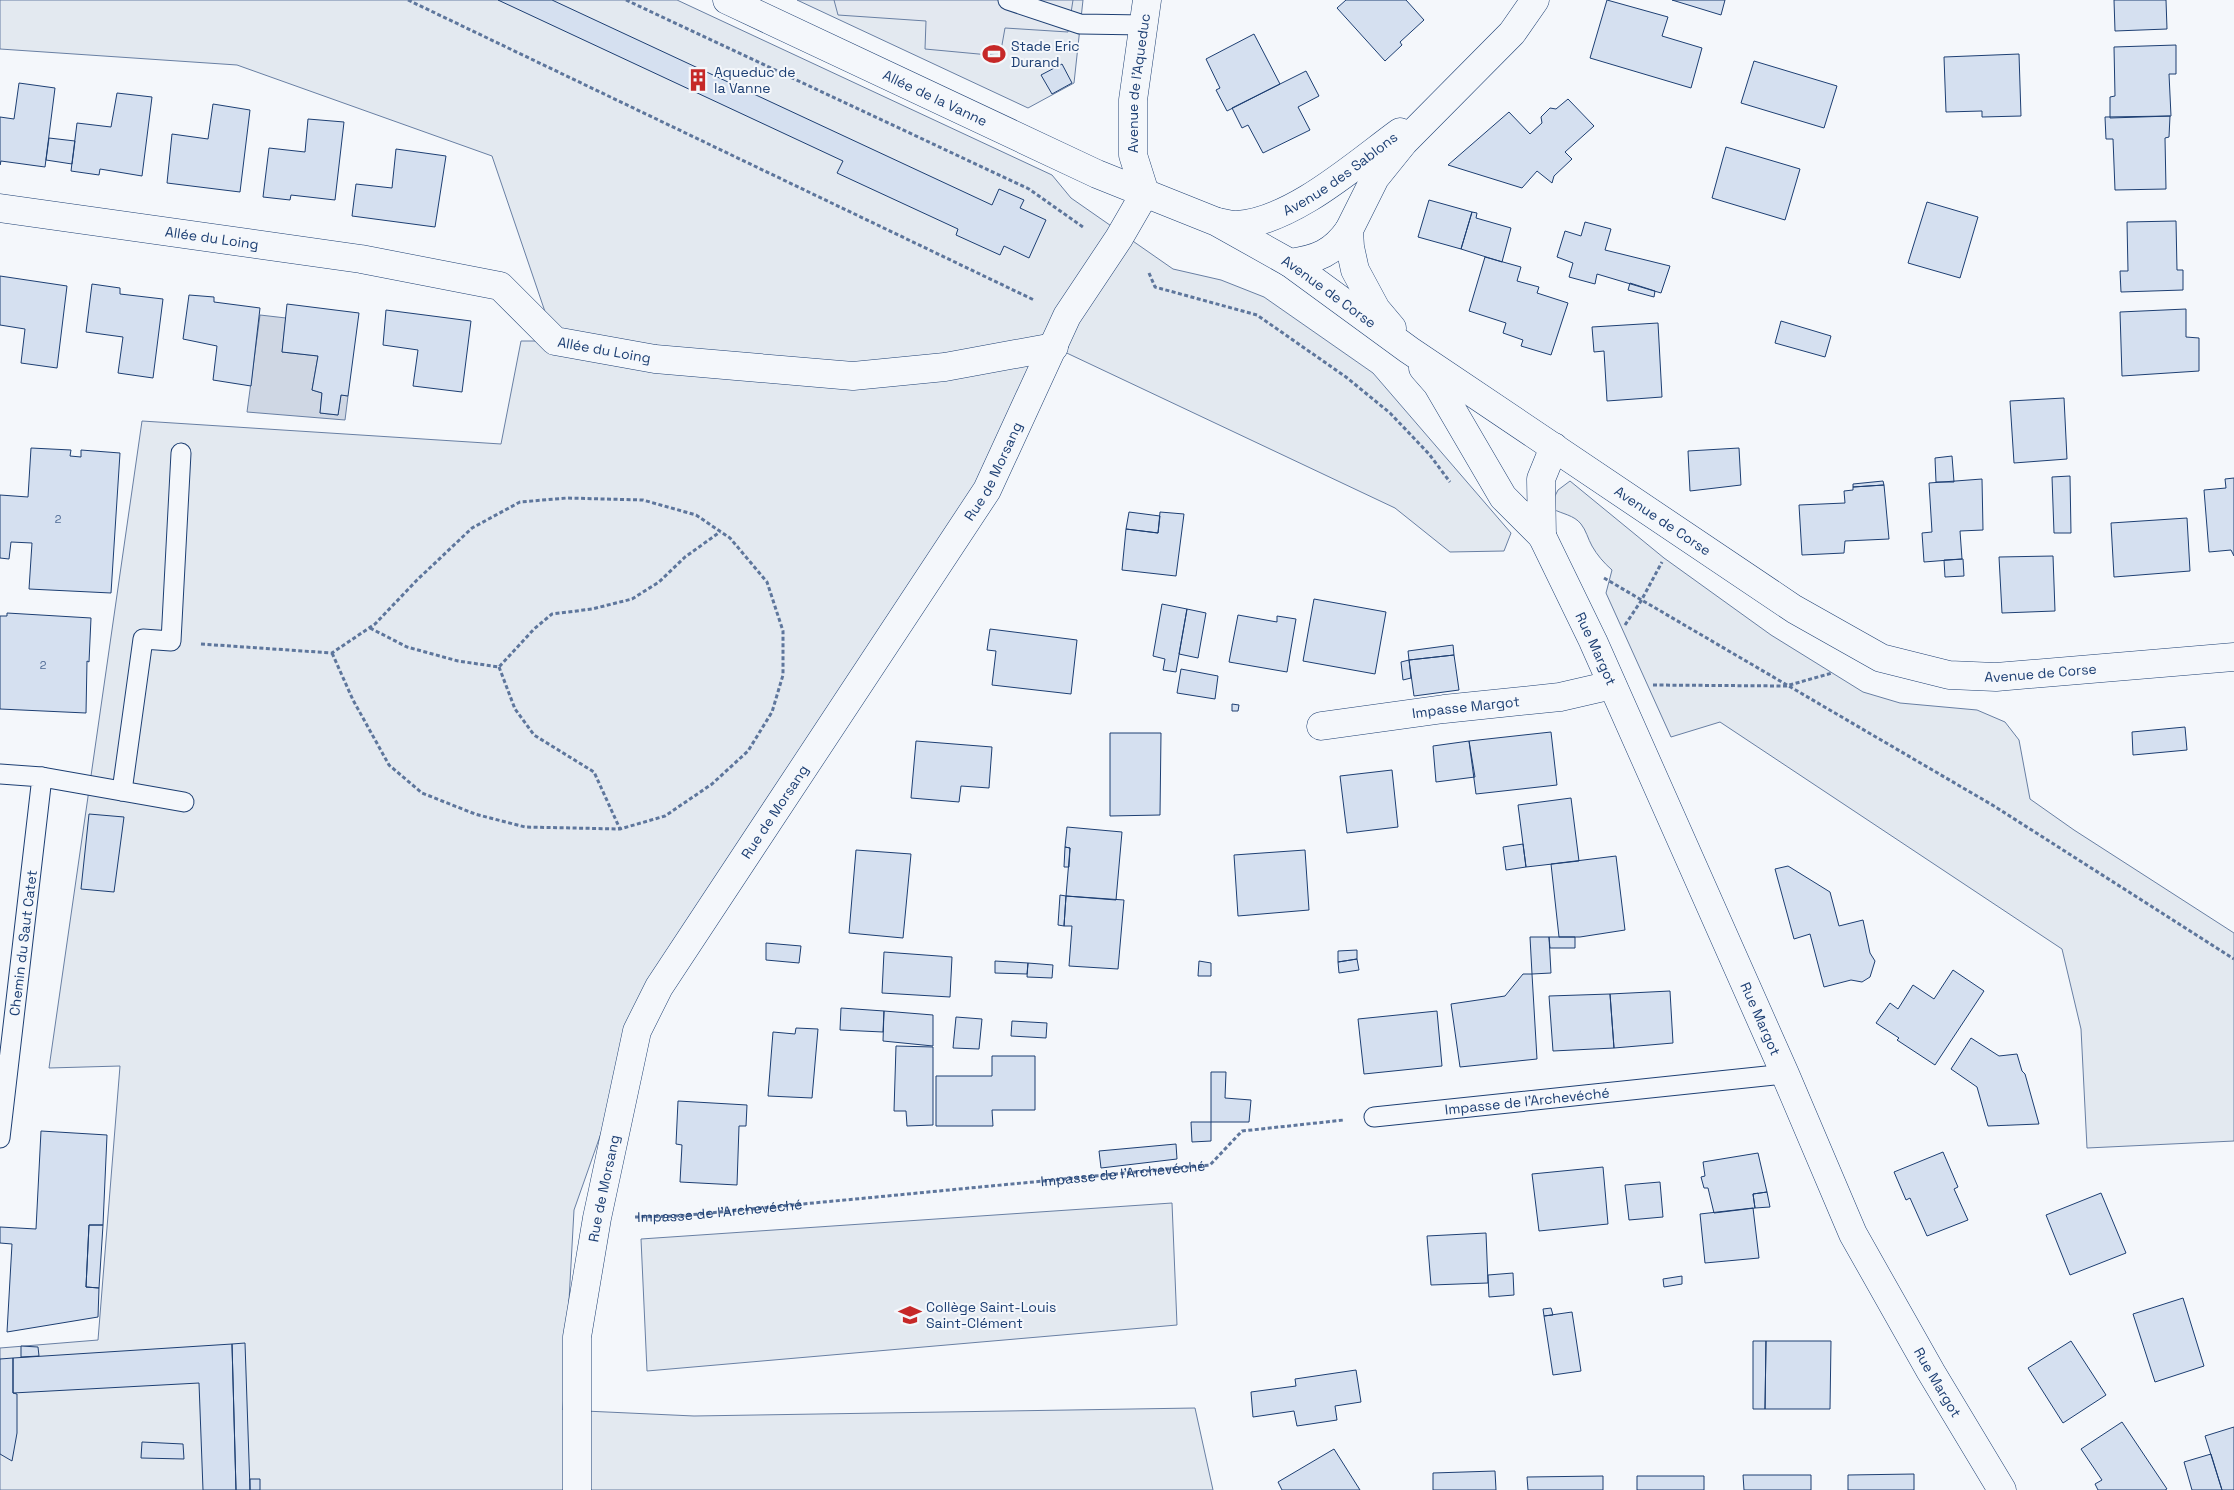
<svg xmlns="http://www.w3.org/2000/svg" width="2234" height="1490" font-family="'Space Grotesk',sans-serif">
<style>
.green{fill:#e3e9f0;stroke:#687fa3}
.parking{fill:#e3e8f0;stroke:#687fa3}
.water{fill:#cfd7e4;stroke:#687fa3}
.building{fill:#d5e0f0;stroke:#1d3f73}
.lines{fill:none;stroke-linecap:round;stroke-linejoin:round}
.lane-casing{stroke:#1d3f73;stroke-width:21}
.street-casing{stroke:#1d3f73;stroke-width:29}
.path{stroke:#5e769c;stroke-width:3;stroke-dasharray:4 2.5;stroke-linecap:butt}
.lane{stroke:#f4f7fb;stroke-width:19}
.street{stroke:#f4f7fb;stroke-width:28}
.labels{text-anchor:middle;dominant-baseline:central;stroke-width:4;stroke-linejoin:round;paint-order:stroke}
.number-label{font-size:11px;fill:#4b6792}
.poi-label{font-size:14px;fill:#1d3f73;stroke:#f4f7fb;text-anchor:start}
.street-label{font-size:14px;fill:#1d3f73;stroke:#f4f7fb}
</style>
<rect width="100%" height="100%" fill="#f4f7fb"/>
<path class="green" d="M0 0H677L1052 175 1071 198 1173 269 1221 280 1264 297 1373 373 1511 533 1504 551 1450 552 1395 508 1054 347 987 490 637 1031 574 1210 563 1410 694 1416 1195 1408 1213 1490H0V1348L98 1340 120 1066 49 1068 142 421 501 444 521 341H555L492 156 237 65 0 49Z
M797 0H1083L1074 83 1028 108Z
M1570 481 1664 558 1771 635 1863 692 1900 703 1977 710 2005 722 2019 740 2030 799 2074 830 2234 933V1141L2087 1148 2081 1029 2062 949 1720 722 1671 737 1606 593 1612 570C1604 563 1597 555 1592 546 1588 539 1586 530 1581 524 1574 515 1562 514 1553 509L1551 504 1558 490Z
M1172 1203 1177 1325 647 1371 641 1239Z"/>
<path class="parking" d="M834 0H1073L1068 32 1005 28 1000 56 925 49 926 21 838 15Z"/>
<path class="water" d="M260 315 286 318 282 352 318 356 312 390 322 393 320 413 338 415 341 395 348 396 345 420 247 412Z"/>
<path class="building" d="M498 0H552L992 205 999 189 1024 200 1020 208 1046 220 1029 258 1004 246 1000 255 956 235 958 229 837 173 843 161Z
M1346 0H1406L1424 20 1400 42 1402 45 1385 61 1337 8Z
M1607 0 1668 17 1662 36 1702 48 1691 88 1590 58Z
M1672 0H1725L1721 15Z
M2114 0H2166L2167 29 2115 31Z
M1254 34 1280 84 1227 111 1216 90 1220 88 1206 59Z
M2176 45V74H2169L2171 116 2110 118V97L2115 96 2114 47Z
M2019 54 2021 116 1982 117V111L1946 112 1944 57Z
M1754 61 1837 86 1824 128 1741 103Z
M1062 64 1072 83 1052 94 1041 75Z
M1306 71 1319 96 1298 107 1310 130 1263 153 1248 125 1242 128 1232 108Z
M19 83 55 88 45 167 1 161 0 165V117L14 119Z
M117 93 152 97 142 176 100 169 99 175 71 171 77 123 111 127Z
M1568 99 1594 126 1565 152 1572 159 1554 176 1552 183 1537 171 1522 188 1448 165 1509 112 1530 134 1542 123 1541 117 1550 108 1556 109Z
M213 104 250 110 240 192 167 183 172 134 208 139Z
M2170 116 2169 137 2165 138 2166 189 2115 190 2113 139H2106L2105 117Z
M308 119 344 122 335 200 291 195 290 200 263 197 269 148 305 152Z
M49 138 75 141 72 164 46 160Z
M1726 147 1800 169 1785 220 1712 198Z
M396 149 446 156 435 227 352 216 356 184 392 188Z
M1429 200 1472 212 1461 249 1418 237Z
M1927 202 1978 217 1960 278 1908 263Z
M1472 212 1477 213 1476 218 1511 228 1502 262 1461 249Z
M2176 221 2177 270H2183V290L2121 292 2120 271H2128L2127 222Z
M1585 222 1611 229 1605 250 1670 266 1661 293 1597 274 1595 284 1569 277 1573 263 1557 257 1565 231 1581 236Z
M1485 257 1521 267 1517 281 1539 287 1537 293 1568 303 1551 355 1521 346 1523 340 1503 333 1506 323 1469 311Z
M0 276 67 286 57 368 21 363 25 329 0 325Z
M1630 283 1655 291 1654 297 1628 290Z
M92 284 120 288V294L163 299 153 378 118 373 123 337 86 332Z
M189 295 214 297V302L260 308 251 386 213 380 217 346 183 339Z
M287 304 359 313 348 396 341 395 338 415 320 413 322 393 312 390 318 356 282 352Z
M2186 309V337L2199 338V371L2122 376 2120 312Z
M386 310 471 321 462 392 413 386 418 350 383 345Z
M1781 321 1831 336 1825 357 1775 343Z
M1658 323 1662 397 1607 401 1604 351 1594 352 1592 327Z
M2064 398 2067 459 2014 463 2010 401Z
M31 448 71 450 70 456 81 457V450L120 453 111 593 29 589 32 543 11 542 9 559 0 558V495L28 497Z
M1739 448 1741 485 1690 491 1688 451Z
M1952 456 1954 482H1936L1935 458Z
M2070 476 2071 533H2054L2052 477Z
M2234 478V556L2231 550 2209 552 2204 490 2226 488 2225 479Z
M1982 479 1983 530 1960 531 1962 559 1924 562 1922 533 1932 532 1929 483Z
M1883 481 1884 485 1853 487V484Z
M1884 485 1889 539 1845 541 1844 553 1802 555 1799 505 1845 503 1844 491 1853 490V487Z
M1129 512 1160 516 1158 533 1126 529Z
M1160 512 1184 514 1176 576 1122 570 1126 529 1158 533Z
M2187 518 2190 571 2114 577 2111 523Z
M2053 556 2055 611 2002 613 1999 557Z
M1963 559 1964 576 1945 577 1944 560Z
M1314 599 1386 612 1375 674 1303 661Z
M1162 604 1187 609 1176 672 1163 670 1165 659 1153 656Z
M1187 609 1206 613 1198 658 1179 654Z
M7 613 91 618 89 662 87 661 86 713 0 709V616H7Z
M1238 615 1277 622V616L1296 619 1287 672 1229 662Z
M990 629 1077 640 1071 694 992 685 996 651 987 650Z
M1453 645 1454 655 1409 660 1408 651Z
M1454 655 1459 690 1414 696 1409 660Z
M1409 660 1411 678 1403 680 1401 662Z
M1181 669 1218 676 1215 699 1177 693Z
M1232 704 1239 705 1238 711H1232Z
M2185 727 2187 750 2133 755 2132 732Z
M1551 732 1557 785 1476 794 1469 741Z
M1110 733H1161L1160 815 1110 816Z
M916 741 992 747 989 788 961 786 959 802 911 798Z
M1469 741 1475 777 1436 782 1433 746Z
M1392 770 1398 827 1347 833 1340 776Z
M1571 798 1579 861 1526 867 1518 805Z
M89 814 124 817 114 892 81 889Z
M1067 827 1122 832 1116 900 1066 896 1070 848 1065 847Z
M1523 844 1526 867 1506 870 1503 847Z
M1065 847 1070 848 1069 867H1064Z
M856 850 911 854 903 938 849 933Z
M1305 850 1309 910 1238 916 1234 855Z
M1616 856 1625 930 1580 937H1559L1551 864Z
M1788 866 1830 892 1839 926 1863 920 1870 953 1875 961 1870 977 1862 982 1851 980 1824 987 1810 934 1794 939 1775 869Z
M1060 895 1066 896 1064 926 1058 925Z
M1066 896 1124 900 1118 969 1069 966 1072 926H1064Z
M1530 937H1549L1551 973 1532 974Z
M1549 937H1575V948H1550Z
M766 943 801 946 799 963 766 960Z
M1357 950V959L1338 962V951Z
M884 952 952 957 950 997 882 993Z
M1357 959 1359 970 1339 973 1338 962Z
M995 961 1028 963 1027 974 995 973Z
M1199 961 1211 963V976H1198Z
M1028 963 1053 965 1052 978 1027 977Z
M1953 970 1984 991 1935 1065 1897 1040 1899 1038 1876 1023 1890 1003 1898 1009 1913 985 1934 999Z
M1523 974H1532L1537 1059 1460 1067 1451 1004 1505 996Z
M1670 991 1673 1043 1614 1048 1610 994Z
M1610 994 1614 1048 1553 1051 1549 996Z
M841 1008 884 1011 883 1032 840 1030Z
M884 1011 933 1015V1046L883 1041Z
M1437 1011 1442 1066 1364 1074 1358 1019Z
M956 1017 982 1019 979 1049 953 1048Z
M1012 1021 1047 1023 1046 1038 1011 1036Z
M796 1028 818 1029 812 1098 768 1096 773 1032 795 1034Z
M1971 1038 1999 1056 2017 1054 2022 1071 2025 1074 2039 1124 1988 1126 1977 1087 1951 1069Z
M896 1046 933 1047V1125L907 1126 906 1111H894Z
M992 1056H1035V1110H992L993 1126H936V1076H992Z
M1211 1072H1226L1225 1098 1251 1100 1249 1122H1211Z
M678 1101 747 1105 746 1126H739L737 1185 680 1182 682 1145 676 1144Z
M1191 1122H1211V1141L1192 1142Z
M41 1131 107 1135 103 1225H89L86 1287 99 1288 98 1317 7 1332 12 1244 0 1243V1227L36 1229Z
M1176 1144 1177 1159 1101 1168 1099 1151Z
M1943 1152 1958 1187 1954 1189 1968 1220 1927 1236 1910 1198 1906 1200 1894 1172Z
M1758 1153 1767 1192 1753 1194 1755 1208 1714 1213 1708 1188H1704L1701 1177 1705 1176 1703 1162Z
M1603 1167 1608 1224 1539 1231 1532 1174Z
M1660 1182 1663 1217 1629 1220 1625 1185Z
M1767 1192 1770 1207 1755 1208 1753 1194Z
M2101 1193 2126 1253 2070 1275 2046 1215Z
M1753 1208 1759 1258 1705 1263 1700 1214Z
M89 1225H103L99 1288 86 1287Z
M1486 1233 1488 1283 1431 1285 1427 1236Z
M1513 1273 1514 1295 1489 1297 1488 1275Z
M1682 1276V1284L1664 1287 1663 1279Z
M2183 1298 2204 1366 2155 1382 2133 1314Z
M1551 1308 1553 1315 1544 1316 1543 1309Z
M1572 1312 1581 1371 1553 1375 1544 1316Z
M1753 1341H1766L1765 1409H1753Z
M1766 1341H1831L1830 1409H1765Z
M2071 1341 2106 1395 2063 1423 2028 1368Z
M245 1343 250 1490H236L232 1344Z
M232 1344 236 1490H203L199 1383 13 1393V1358Z
M21 1346 38 1347 39 1356 21 1357Z
M13 1358V1393L17 1394V1433L12 1461 0 1454V1359Z
M1356 1370 1361 1402 1335 1406 1337 1420 1297 1426 1294 1411 1253 1417 1251 1392 1296 1386 1295 1379Z
M2122 1422 2167 1489 2165 1490H2098L2095 1484 2102 1480 2081 1449Z
M2234 1427V1490H2222L2205 1436Z
M142 1442 183 1444 184 1459 141 1458Z
M1334 1449 1360 1490H1282L1278 1482Z
M2211 1454 2222 1490H2192L2184 1462Z
M1495 1471 1496 1490H1433V1473Z
M1914 1474V1490H1848V1475Z
M1743 1475H1811V1490H1744Z
M1603 1476V1490H1528L1527 1477Z
M1637 1476H1704V1490H1637Z
M250 1479H260V1490H250Z"/>
<g class="lines">
<defs>
<g id="lane">
<path d="M1008 0 1080 24 1144 25"/>
<path d="M0 774 42 777 0 1138"/>
<path d="M42 777 184 802"/>
<path d="M122 791 143 639 171 641 181 453"/>
<path id="s2" d="M1374 1117 1785 1074"/>
</g>
<g id="street">
<path id="s3" d="M727 0 1097 174 1217 222 1290 263 1409 350 1794 609 1881 658 1949 675 1996 677 2234 657"/>
<path id="s4" d="M1145 193 1133 155V100L1147 0"/>
<path id="s5" d="M0 208 361 259 500 286 555 341 655 359 853 376 945 367 1054 347"/>
<path id="s6" d="M1218 222C1224 223 1231 225 1237 225 1293 221 1356 164 1400 132"/>
<path d="M1290 263C1317 259 1333 253 1349 230"/>
<path d="M1392 328 1376 309 1355 270 1350 247 1349 230 1375 178 1404 142 1512 33 1535 0"/>
<path d="M1423 368 1437 384 1503 497 1542 536 1541 479 1554 447"/>
<path id="s7" d="M1542 536 1593 641 1785 1074 1853 1234 1931 1372 2002 1490"/>
<path id="s8" d="M1321 726 1444 709 1560 697 1612 685"/>
<path id="s9" d="M577 1490V1337L597 1218 637 1031 659 987 987 490 1067 316 1119 238 1145 193"/>
</g>
</defs>
<use href="#lane" class="lane-casing"/>
<use href="#street" class="street-casing"/>
<g class="path">
<path d="M408 0 1034 300"/>
<path d="M626 0 1029 189 1083 227"/>
<path d="M1149 273 1155 287 1257 315 1346 377 1390 413 1429 454 1450 482"/>
<path d="M1604 578 1994 806 2234 959"/>
<path d="M1625 625 1641 601 1662 562"/>
<path d="M370 628 407 647 458 661 499 667 534 629 552 614 592 609 632 599 659 582 685 557 720 532"/>
<path d="M201 644 332 653 375 624 417 580 472 528 520 502 567 498 643 500 696 515 730 538 767 582 783 631V675L772 712 748 751 712 784 665 816 620 829 525 827 475 814 422 793 389 765 353 700 332 653"/>
<path d="M499 667 515 709 534 735 594 772 620 829"/>
<path d="M1653 685 1786 686 1832 673"/>
<path id="s1" d="M635 1217 678 1216 1210 1165 1242 1131 1344 1120"/>
</g>
<use href="#lane" class="lane"/>
<use href="#street" class="street"/>
</g>
<defs>
<symbol id="stadium-bare" viewBox="-9 -9 18 18"><path d="M0-5a6.5 5 0 1 0 0 10a6.5 5 0 1 0 0-10ZM-3.5-1.8h7v3.6h-7Z" fill="#c62828" stroke="#f4f7fb" stroke-width="2.5" paint-order="stroke"/></symbol>
<symbol id="building-bare" viewBox="-9 -9 18 18"><path d="M-4-6H4V6H1V3H-1V6H-4ZM-2.5-4.3h1.7v1.8h-1.7ZM.8-4.3h1.7v1.8H.8ZM-2.5-1h1.7V.8h-1.7ZM.8-1h1.7V.8H.8Z" fill="#c62828" stroke="#f4f7fb" stroke-width="2.5" paint-order="stroke"/></symbol>
<symbol id="school-bare" viewBox="-9 -9 18 18"><path d="M0-5L7-2L0 1L-7-2ZM-4 1L0 2.5L4 1V4Q0 6-4 4Z" fill="#c62828" stroke="#f4f7fb" stroke-width="2.5" paint-order="stroke"/></symbol>
</defs>
<g fill-rule="evenodd">
<use href="#stadium-bare" x="978" y="38" width="32" height="32"/>
<use href="#building-bare" x="682" y="64" width="32" height="32"/>
<use href="#school-bare" x="894" y="1299" width="32" height="32"/>
</g>
<g class="labels">
<g class="number-label">
<text x="58" y="519">2</text>
<text x="43" y="665">2</text>
</g>
<g class="poi-label">
<text x="1011" y="46">Stade Eric<tspan x="1011" dy="16">Durand</tspan></text>
<text x="714" y="72">Aqueduc de<tspan x="714" dy="16">la Vanne</tspan></text>
<text x="926" y="1307">Collège Saint-Louis<tspan x="926" dy="16">Saint-Clément</tspan></text>
</g>
<g class="street-label">
<text stroke="none"><textPath href="#s4" startOffset="112">Avenue de l'Aqueduc</textPath></text>
<text stroke="none"><textPath href="#s3" startOffset="230">Allée de la Vanne</textPath></text>
<text stroke="none"><textPath href="#s6" startOffset="136">Avenue des Sablons</textPath></text>
<text stroke="none"><textPath href="#s5" startOffset="214">Allée du Loing</textPath></text>
<text stroke="none"><textPath href="#s3" startOffset="670">Avenue de Corse</textPath></text>
<text stroke="none"><textPath href="#s5" startOffset="634">Allée du Loing</textPath></text>
<text stroke="none"><textPath href="#s9" startOffset="1129">Rue de Morsang</textPath></text>
<text stroke="none"><textPath href="#s3" startOffset="1075">Avenue de Corse</textPath></text>
<text stroke="none"><textPath href="#s7" startOffset="125">Rue Margot</textPath></text>
<text stroke="none"><textPath href="#s3" startOffset="1495">Avenue de Corse</textPath></text>
<text stroke="none"><textPath href="#s8" startOffset="146">Impasse Margot</textPath></text>
<text stroke="none"><textPath href="#s9" startOffset="724">Rue de Morsang</textPath></text>
<text transform="translate(23 943) rotate(-83)">Chemin du Saut Catet</text>
<text stroke="none"><textPath href="#s7" startOffset="530">Rue Margot</textPath></text>
<text stroke="none"><textPath href="#s2" startOffset="154">Impasse de l'Archevéché</textPath></text>
<text stroke="none"><textPath href="#s1" startOffset="490">Impasse de l'Archevéché</textPath></text>
<text stroke="none"><textPath href="#s9" startOffset="304">Rue de Morsang</textPath></text>
<text stroke="none"><textPath href="#s1" startOffset="85">Impasse de l'Archevéché</textPath></text>
<text stroke="none"><textPath href="#s7" startOffset="935">Rue Margot</textPath></text>
</g>
</g>
</svg>
